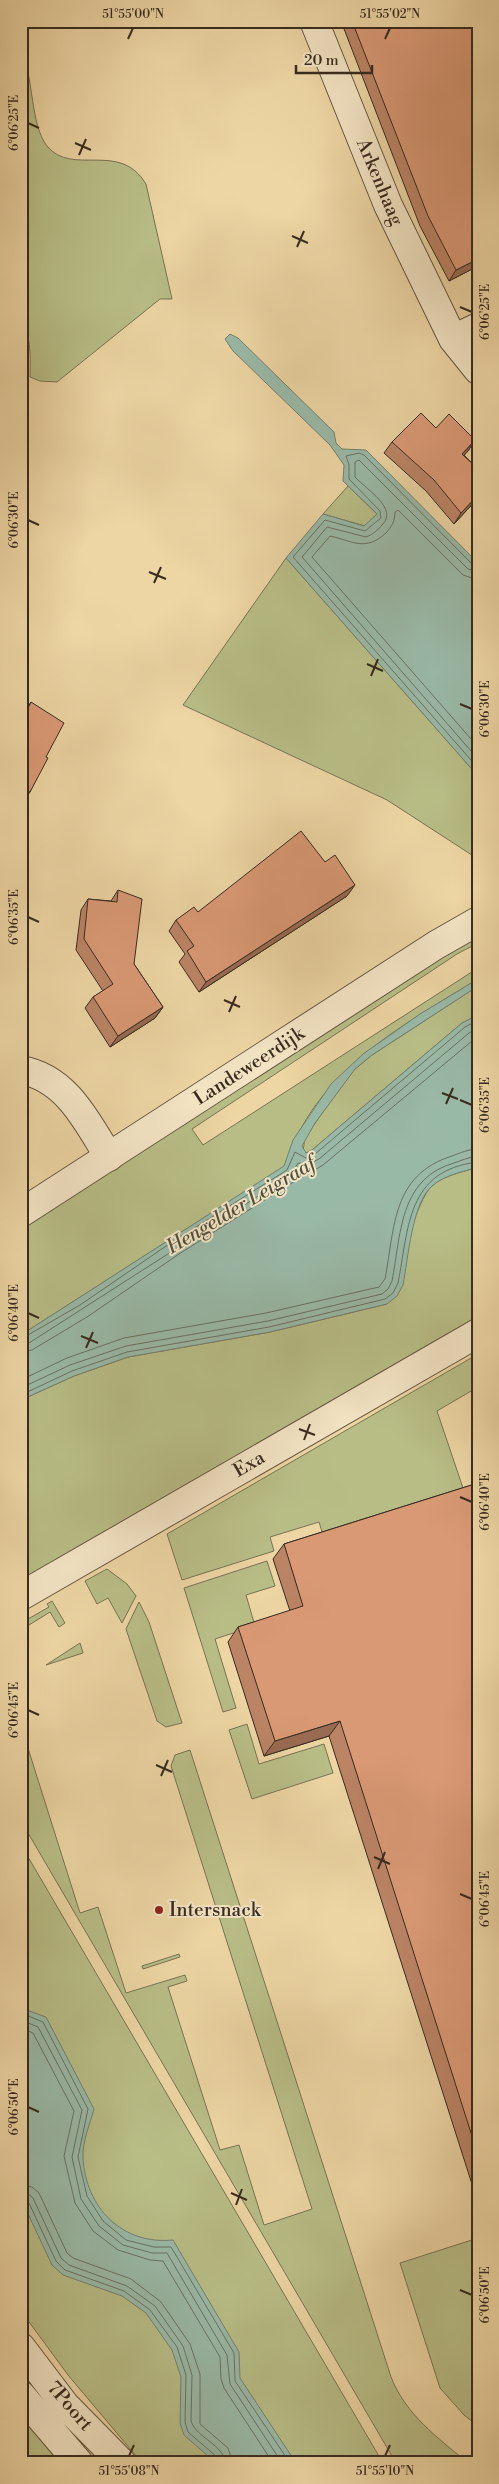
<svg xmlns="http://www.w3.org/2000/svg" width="499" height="2484" font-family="'Libre Bodoni',serif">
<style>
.green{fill:#b8bd86;stroke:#787452}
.water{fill:#99b9a7;stroke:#728070}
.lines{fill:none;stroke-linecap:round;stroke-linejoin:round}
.shore{stroke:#687262;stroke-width:1}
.minor-casing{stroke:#655640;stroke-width:30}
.tertiary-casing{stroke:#655640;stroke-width:30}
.minor{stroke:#f3e4c4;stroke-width:28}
.tertiary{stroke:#f3e4c4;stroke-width:28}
.wall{fill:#bb8465;stroke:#382b1e}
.shaded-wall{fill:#986b52;stroke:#382b1e}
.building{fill:#d99975;stroke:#382b1e}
.ticks{fill:none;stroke:#382b1e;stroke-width:2}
.poi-dot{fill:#8f2418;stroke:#f3e4c4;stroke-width:2}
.labels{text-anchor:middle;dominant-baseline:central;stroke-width:4;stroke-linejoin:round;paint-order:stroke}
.street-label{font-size:19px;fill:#382b1e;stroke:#f3e4c4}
.poi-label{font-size:19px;fill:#382b1e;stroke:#f3e4c4;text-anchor:start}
.water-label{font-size:20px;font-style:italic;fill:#504e40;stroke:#f3e4c4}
.neatline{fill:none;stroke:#382b1e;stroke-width:2}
.ticks-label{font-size:12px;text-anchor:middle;fill:#382b1e}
</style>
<rect width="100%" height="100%" fill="#edd5a4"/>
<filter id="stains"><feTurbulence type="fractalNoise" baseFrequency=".004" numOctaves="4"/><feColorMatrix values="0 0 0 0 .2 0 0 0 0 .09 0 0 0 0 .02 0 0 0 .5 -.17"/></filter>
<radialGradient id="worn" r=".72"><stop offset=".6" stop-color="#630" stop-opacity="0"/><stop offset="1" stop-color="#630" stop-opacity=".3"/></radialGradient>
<path class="green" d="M21 49C34 78 30 124 47 146 72 177 120 140 146 184L172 299H160L57 382 40 381 30 377C30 359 32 337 21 321Z
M348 486 377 514 365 526 323 514Z
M286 558 478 776V859L387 800 183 705Z
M478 934V943L457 954 192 1129 203 1145 478 968V979C399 1027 314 1073 285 1166L21 1335V1227Z
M478 986V1015L462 1023 312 1150 306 1153 303 1151 305 1138 340 1087 355 1069 372 1055Z
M478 1167V1316L21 1580V1400L74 1376 128 1357 270 1332 387 1304C394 1282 417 1198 432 1186 444 1175 463 1172 478 1167Z
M478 1354V1387L437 1411 464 1491 323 1535 319 1522 270 1537 274 1551 182 1580 167 1534Z
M267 1561 275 1586 246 1595 255 1626 215 1639 236 1708 223 1712 184 1588Z
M107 1569 127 1584 136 1596 122 1623 108 1598 97 1604 85 1581Z
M52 1601 65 1623 59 1627 50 1612 21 1630V1623L49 1607 47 1604Z
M139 1602 149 1622 182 1723 166 1727 157 1721 126 1629Z
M80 1643 83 1653 46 1665Z
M247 1724 259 1764 324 1744 333 1773 252 1799 229 1730Z
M21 1726 80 1913 98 1907 126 1993 185 1975 187 1981 168 1987 220 2150 239 2145 264 2225 312 2209 171 1766 175 1755 190 1750 391 2377C406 2415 437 2437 468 2463H396L21 1821Z
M21 1845 383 2463H142L68 2375 21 2311Z
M179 1954 180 1957 143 1969 142 1966Z
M478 2238V2426L464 2415 440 2388 400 2263Z
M21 2404 73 2463H21Z"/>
<path class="water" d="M230 334 238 338 334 432 336 443 342 449 366 450 478 563V776L286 558 323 514 364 526 377 514 343 481 344 465 330 445 233 351 225 339Z
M478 979V986L372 1055 355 1069 315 1123 302 1146 306 1153 312 1150 462 1023 478 1015V1167C463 1172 444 1175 432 1186 412 1203 408 1259 403 1285L397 1296 387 1304 270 1332 128 1357 74 1376 21 1400V1335L284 1166 293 1140 331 1084 363 1054 420 1014Z
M21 2008 46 2017 94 2109C90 2124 82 2142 83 2158 86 2208 122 2245 173 2240L239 2352 240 2378 296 2463H216L184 2435 180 2423 181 2377 172 2350 146 2313 122 2296 63 2275 52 2265 21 2199Z"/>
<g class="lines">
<path class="shore" d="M478 566 472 564 364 455 359 453 346 456 349 465V479L380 511 381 518 365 531 325 520 293 557 478 768
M478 572 468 569 359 460 355 462V477C366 489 399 509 382 525 378 530 372 535 366 537L327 527 302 557 478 759
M478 580 463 575 398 510 395 512C395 521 392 526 386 533 365 552 353 541 330 536L312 557 478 747
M21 1339 80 1305 172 1242 287 1170 295 1152 306 1158 315 1154 465 1027 478 1020
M21 1345 29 1343 291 1175 298 1163 308 1164 319 1159 469 1033 478 1028
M21 1352 32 1350 87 1317 179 1254 295 1181 303 1172 313 1171 323 1165 478 1036
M21 1380 67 1358 124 1338 266 1313 379 1287 385 1279C395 1226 392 1175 452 1156 460 1153 469 1149 478 1149
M21 1388 70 1365 126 1346 268 1321 382 1294 388 1289 392 1281C401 1235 399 1181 451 1164 460 1161 469 1157 478 1156
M21 1395 72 1371 127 1352 269 1327 385 1299 393 1293 398 1283C409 1228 406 1170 478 1162
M21 2013 43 2022 88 2109 78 2157 87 2196 103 2221 126 2240 154 2247H171L234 2353 235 2381 290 2463
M21 2020 38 2027 82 2110 72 2157 81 2199 99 2226 123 2245 152 2253H167L227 2355 230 2384 282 2463
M21 2028 33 2033 74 2111 64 2156 75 2203 93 2231 118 2250 150 2260 163 2261 220 2357 221 2379 224 2388 273 2463
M21 2185 32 2187 39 2193 67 2253 73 2258 131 2279 161 2302 190 2344 200 2374V2424L228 2448 233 2463
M21 2192 27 2193 33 2198 61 2258 69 2265 127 2286 155 2306 183 2346 192 2375 191 2421C196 2438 224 2444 225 2463
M21 2198 28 2201 56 2261 65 2270 124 2291 150 2310 177 2347 186 2375 185 2422 188 2432 217 2457 219 2463"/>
<defs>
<path id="minor" d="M314 21 388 205 453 339 478 370
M453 339 478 327
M21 1070C67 1078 87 1122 109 1157
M21 1596 478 1333"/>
<path id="tertiary" d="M21 1213 436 945 478 921
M21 2347 65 2405 122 2463
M21 2395 79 2463"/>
</defs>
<use href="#minor" class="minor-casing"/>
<use href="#tertiary" class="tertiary-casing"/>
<use href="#minor" class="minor"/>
<use href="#tertiary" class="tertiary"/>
</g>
<path class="wall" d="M341 21H478V266L449 281 420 226Z
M436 428 475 440 468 451 464 455 478 469V498L454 524 426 491 384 453 392 442Z
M31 702 46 757 30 792 22 803H21V718Z
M118 890 134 964 163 1007 155 1018 110 1047 85 1008 93 997 103 991 76 950 81 910 88 899 111 901Z
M347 896 199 992 179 962 185 954 169 931 176 920 198 912Z
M478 1483V2203L329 1736 264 1756 228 1642 238 1627 290 1611 273 1559 284 1544Z"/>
<path class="shaded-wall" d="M478 259V266L449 281 456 270Z
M475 440 468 451 455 465 462 454Z
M478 495V498L454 524 461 513Z
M355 885 347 896 199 992 206 982Z
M163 1007 155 1018 110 1047 118 1036Z
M340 1721 329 1736 264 1756 275 1741Z"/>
<path class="building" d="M352 21H478V259L456 270 428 216Z
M421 413 436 428 449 414 475 440 462 454 478 469V495L461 513 434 480 392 442Z
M31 702 64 723 46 757 48 758 30 792 21 787V722Z
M301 831 325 862 335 855 355 885 206 982 187 951 194 946 176 920 194 907 198 912Z
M118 890 142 899 134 964 163 1007 118 1036 93 997 113 984 84 939 88 899 117 902Z
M478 1483V2155L340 1721 275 1741 238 1627 303 1606 284 1544Z"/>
<path class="ticks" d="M128 39 133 28M385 39 390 28M28 123 39 128M75 143 91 150M79 155 86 139M292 236 308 243M297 247 304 231M460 307 472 312M28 520 39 525M149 572 166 579M154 583 161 567M367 664 383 671M371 676 378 659M460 704 472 709M28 917 39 922M224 1000 240 1007M229 1012 236 996M442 1093 458 1099M460 1100 472 1105M446 1104 453 1088M28 1313 39 1318M81 1336 98 1343M86 1348 93 1332M299 1429 315 1435M304 1440 310 1424M460 1497 472 1502M28 1710 39 1715M156 1765 172 1772M161 1776 168 1760M374 1857 390 1864M378 1869 385 1852M460 1894 472 1899M28 2107 39 2112M231 2193 247 2200M236 2205 242 2189M460 2290 472 2295M129 2456 134 2445M385 2456 390 2445"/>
<circle class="poi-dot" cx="159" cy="1910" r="5"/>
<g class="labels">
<g class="street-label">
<text transform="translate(380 182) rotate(67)">Arkenhaag</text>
<text transform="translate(249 1066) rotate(-33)">Landeweerdijk</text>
<text transform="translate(249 1464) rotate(-30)">Exa</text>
<text transform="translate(70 2406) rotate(49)">7Poort</text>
</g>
<g class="poi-label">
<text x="169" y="1910">Intersnack</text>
</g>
<g class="water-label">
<text transform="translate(241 1206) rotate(-31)">Hengelder Leigraaf</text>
</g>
</g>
<rect width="499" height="2484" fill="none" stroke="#edd5a4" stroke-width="55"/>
<path d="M296 65v8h76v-8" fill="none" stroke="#382b1e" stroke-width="2.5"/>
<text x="304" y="65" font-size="15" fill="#382b1e" stroke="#f3e4c4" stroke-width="4" paint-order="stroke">20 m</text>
<rect x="28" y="28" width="444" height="2428" class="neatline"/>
<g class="ticks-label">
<text x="133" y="18">51°55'00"N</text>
<text x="390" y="18">51°55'02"N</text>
<text transform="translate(14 123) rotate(-90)" y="4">6°06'25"E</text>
<text transform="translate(485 312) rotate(-90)" y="4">6°06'25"E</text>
<text transform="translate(14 520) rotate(-90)" y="4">6°06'30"E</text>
<text transform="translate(485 709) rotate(-90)" y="4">6°06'30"E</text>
<text transform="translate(14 917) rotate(-90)" y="4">6°06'35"E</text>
<text transform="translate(485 1105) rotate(-90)" y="4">6°06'35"E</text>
<text transform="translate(14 1313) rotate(-90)" y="4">6°06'40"E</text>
<text transform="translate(485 1502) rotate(-90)" y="4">6°06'40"E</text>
<text transform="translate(14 1710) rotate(-90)" y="4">6°06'45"E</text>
<text transform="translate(485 1899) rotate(-90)" y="4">6°06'45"E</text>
<text transform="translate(14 2107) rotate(-90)" y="4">6°06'50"E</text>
<text transform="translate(485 2295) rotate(-90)" y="4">6°06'50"E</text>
<text x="129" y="2475">51°55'08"N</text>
<text x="385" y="2475">51°55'10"N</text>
</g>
<rect width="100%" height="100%" filter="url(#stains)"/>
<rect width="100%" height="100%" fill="url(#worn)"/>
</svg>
